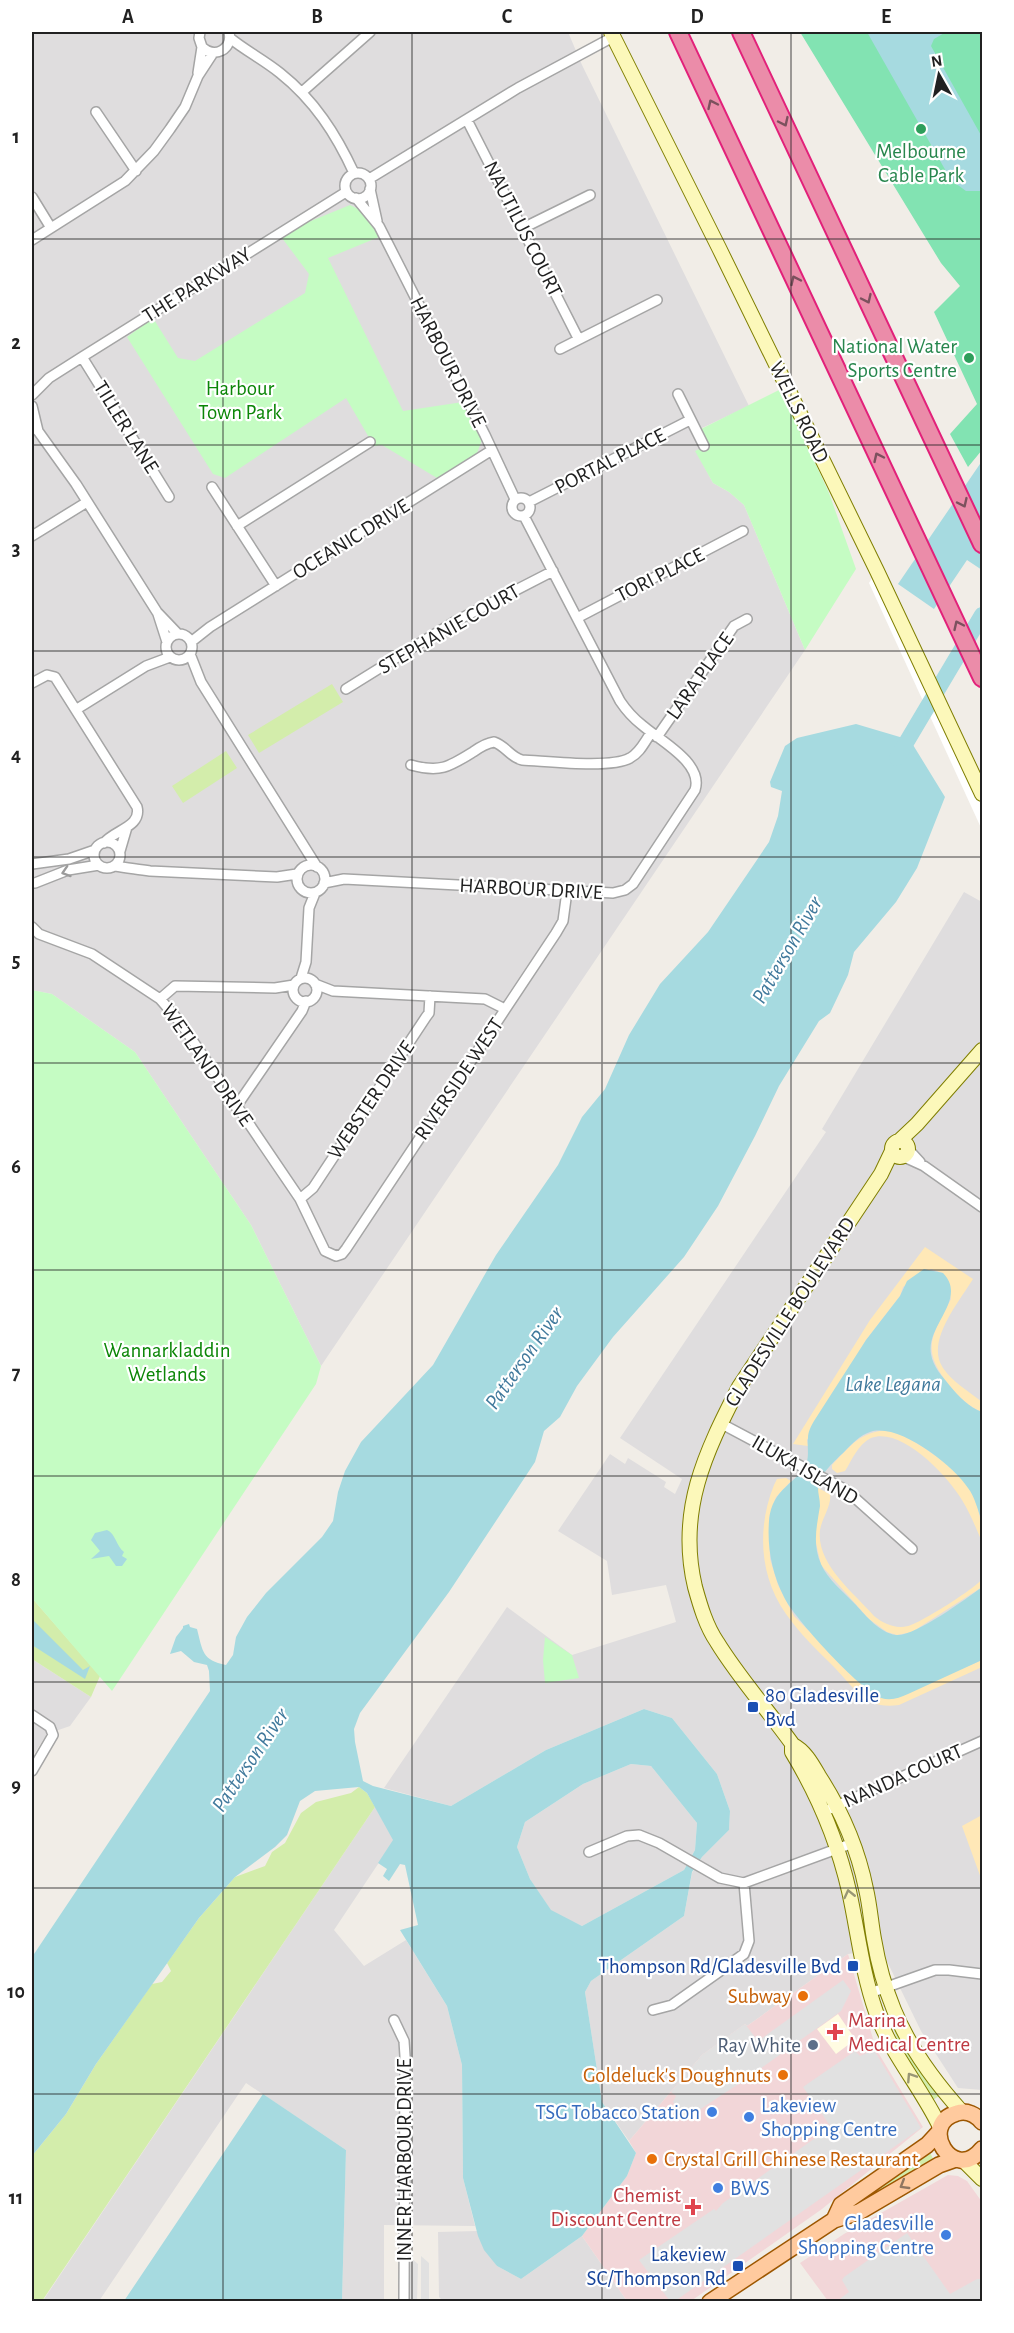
<svg xmlns="http://www.w3.org/2000/svg" width="1014" height="2333" font-family="'Alegreya Sans',sans-serif">
<style>
.residential{fill:#dfddde}
.commercial{fill:#f2d6d8}
.education{fill:#fffce2}
.grass{fill:#d3edab}
.sand{fill:#ffe8b7}
.park{fill:#c5fcc3}
.pitch{fill:#82e3b2}
.parking{fill:#e1e1e1}
.water{fill:#a6dae0;fill-rule:evenodd}
.pier{fill:#fff}
.lines{fill:none;stroke-linecap:round;stroke-linejoin:round}
.river{stroke:#a6dae0;stroke-width:16}
.street-casing{stroke:#a5a5a5;stroke-width:12}
.secondary-casing{stroke:#7f7e01;stroke-width:16}
.primary-casing{stroke:#9d5700;stroke-width:18}
.highway-casing{stroke:#e2217a;stroke-width:20}
.street{stroke:#fff;stroke-width:9}
.secondary{stroke:#fcf8ba;stroke-width:14}
.primary{stroke:#ffca9e;stroke-width:15}
.highway{stroke:#eb8ca9;stroke-width:16}
.oneway{stroke:#7c515e}
.oneway2{stroke:#9b9b9b}
.oneway3{stroke:#999775}
.oneway4{stroke:#907660}
.grid{fill:none;stroke:#212121;stroke-width:1.5;stroke-opacity:0.55}
.leisure-dot{fill:#2e9e5b;stroke:#fff;stroke-width:2}
.transit-dot{fill:#1a4fb4;stroke:#fff;stroke-width:2}
.food-dot{fill:#e8710a;stroke:#fff;stroke-width:2}
.health-dot{fill:#e0444e;stroke:#fff;stroke-width:2}
.service-dot{fill:#5c6f8a;stroke:#fff;stroke-width:2}
.shop-dot{fill:#3f7fe0;stroke:#fff;stroke-width:2}
.labels{text-anchor:middle;dominant-baseline:central;stroke-width:4.5;stroke-linejoin:round;paint-order:stroke}
.leisure-label{font-size:21px;fill:#27864d;stroke:#fff}
.street-label{font-size:21px;fill:#212121;stroke:#fff}
.park-label{font-size:21px;fill:#0b8607;stroke:#fff}
.transit-label{font-size:21px;fill:#164399;stroke:#fff;text-anchor:end}
.food-label{font-size:21px;fill:#c56008;stroke:#fff;text-anchor:end}
.health-label{font-size:21px;fill:#be3a42;stroke:#fff;text-anchor:start}
.service-label{font-size:21px;fill:#4e5e75;stroke:#fff;text-anchor:end}
.shop-label{font-size:21px;fill:#366cbe;stroke:#fff;text-anchor:start}
.water-label{font-size:22px;font-style:italic;fill:#40799c;stroke:#fff}
.neatline{fill:none;stroke:#212121;stroke-width:2}
.grid-label{font-size:20px;text-anchor:middle;font-weight:bold;fill:#212121}
</style>
<rect width="100%" height="100%" fill="#f1ede7"/>
<path class="residential" d="M32 32H568L582 65 749 406 702 428 709 445 696 451 713 483 729 492 744 505 805 650 321 1366 251 1225 135 1052 52 994 32 990Z
M964 892 982 902V2090L958 2088 921 2031 881 1949 848 1954 747 2026 745 2024 702 2055 629 2141 602 2102 585 1992 591 1981 684 1916 692 1873 702 1857 729 1830 730 1811 717 1774 672 1718 644 1709 546 1750 451 1806 384 1788 507 1607 572 1655 676 1622 666 1585 612 1595 607 1561 558 1531 610 1454 625 1464 628 1458 666 1482 664 1487 675 1494 682 1479 620 1438 826 1132 822 1129Z
M32 1659 91 1697 70 1726 47 1734 32 1757Z
M631 1764 651 1766 697 1823 695 1850 684 1870 582 1926 551 1911 530 1879 517 1847 525 1822 583 1784Z
M375 1807 394 1840 334 1930 364 1966 406 1940 447 2006 462 2065 463 2178 475 2226 384 2225V2301H342L346 2150 246 2083 99 2301 42 2302Z
M477 2231 497 2266 521 2279 582 2236 627 2301H443L439 2297 438 2232Z"/>
<path class="commercial" d="M848 1954 876 2049 923 2127 822 2209 691 2301H627L582 2236 627 2176 636 2153 629 2141 702 2055 745 2024 747 2026Z
M948 2175 958 2176 967 2181 982 2202V2301H828L800 2263 844 2234Z"/>
<path class="education" d="M838 2014 853 2036 852 2042 836 2054 817 2029Z"/>
<path class="grass" d="M332 684 343 702 259 753 248 735Z
M226 751 237 768 183 803 172 786Z
M32 1598 100 1676 91 1697 32 1659Z
M359 1787 367 1793 375 1807 42 2301 32 2302V2156L66 2114 96 2064 152 1984 162 1982 171 1971 167 1963 199 1918 235 1877 265 1866 272 1852 285 1843 301 1813 316 1802 351 1793Z
M884 2002 939 2096 933 2100 901 2050Z
M929 2150 934 2161 859 2201Z"/>
<path class="sand" d="M925 1247 973 1279C959 1302 925 1342 943 1368 952 1382 970 1392 982 1402V1412C969 1407 958 1396 949 1385 920 1349 932 1336 951 1299L943 1273 931 1269 903 1287 900 1296 866 1340 807 1440 808 1446 793 1444 870 1320Z
M888 1430C910 1435 958 1469 970 1489 979 1506 982 1524 982 1542 976 1528 970 1513 962 1500 948 1476 901 1426 871 1438 858 1444 852 1460 845 1471L837 1473 832 1469V1465C851 1445 860 1432 888 1430Z
M786 1478 791 1481 776 1497 769 1518 770 1559 778 1585 794 1616 872 1694 882 1698 893 1699 982 1660V1667L899 1705C866 1710 856 1690 835 1668 818 1651 800 1634 786 1614 759 1576 757 1527 774 1485L777 1479Z
M818 1488 830 1494C832 1505 822 1518 820 1530 816 1564 853 1592 874 1616 884 1624 895 1629 908 1626 919 1624 976 1588 982 1579V1587L912 1632 897 1635 887 1632 869 1619 821 1565 815 1539Z
M982 1815V1881L962 1826Z"/>
<path class="park" d="M350 205 364 212 379 237 328 258 403 411 463 402 482 440 477 453 437 478 382 445 374 446 346 398 225 478 213 474 127 337 153 318 178 358 195 361 305 293 309 274 279 234Z
M781 389 829 493 856 569 805 650 744 505 729 492 713 483 695 451 709 445 701 429Z
M32 990 52 994 135 1052 251 1225 321 1366 316 1384 112 1691 32 1598Z
M545 1637 572 1655 579 1678 545 1683 543 1660Z"/>
<path class="pitch" d="M800 32H982V450L968 467 950 434 977 404 934 312 960 286 941 263Z"/>
<path class="parking" d="M843 1980 851 1991 841 2011 746 2079 684 2120 680 2110 673 2102 676 2096 671 2092 702 2055 745 2024 758 2041Z
M874 2050 921 2128 675 2301H670L639 2260 714 2209 716 2211 723 2203 831 2127 803 2087 855 2051 860 2056Z
M907 2233 950 2294 977 2279H982V2301H837L849 2292 842 2280 844 2277Z
M421 2256 429 2263V2301H421Z
M410 2257 418 2264 417 2301H410Z"/>
<path class="water" d="M867 32H946L934 39 931 46 982 137V191H966L951 180Z
M982 461V570L967 560 934 609 898 584Z
M856 724 910 740 945 797 917 868 896 902 854 952 848 975 830 1013 819 1021 779 1086 755 1136 718 1206 684 1257 613 1337 577 1386 560 1417 544 1431 535 1462 449 1592 360 1713 354 1729 355 1742 363 1781 373 1786 451 1806 546 1750 644 1709 672 1718 717 1774 730 1811 729 1830 702 1857 692 1872 684 1916 591 1981 585 1992 602 2102 636 2153 627 2176 582 2236 521 2279 497 2266 484 2250 478 2236 463 2178 462 2065 447 2006 400 1930 418 1925 405 1865 400 1864 389 1881 383 1876 387 1869 378 1863 393 1840 367 1793 359 1787 315 1791 300 1801 287 1835 275 1847 235 1877 199 1918 96 2064 66 2114 32 2156V1957L210 1691 209 1671 207 1665 194 1662 181 1651 170 1654 176 1637 183 1628V1626L189 1624 190 1627 197 1629C203 1652 202 1660 226 1665L233 1655 236 1637 247 1617 266 1593 322 1537 333 1521 338 1492 345 1471 361 1442 433 1365 496 1255 558 1165 582 1117 605 1089 629 1035 660 984 708 932 769 842 778 816 782 791 771 787 770 782 785 746 797 738ZM631 1764 651 1766 697 1823 695 1850 684 1870 582 1926 551 1910 530 1879 517 1847 525 1822 583 1784Z
M924 1269 943 1273C968 1299 926 1325 931 1354 933 1367 942 1376 950 1386 959 1397 969 1407 982 1412V1521C978 1511 975 1497 968 1488 953 1465 898 1422 870 1432 860 1435 852 1444 845 1451 835 1461 820 1473 818 1488 818 1494 820 1499 820 1506 817 1525 812 1544 821 1564 827 1579 845 1593 856 1605 866 1616 880 1633 896 1635 914 1637 966 1599 982 1587V1660L908 1694C899 1698 891 1701 881 1698 861 1691 793 1617 784 1597 772 1573 767 1548 769 1521 772 1486 798 1485 807 1461 809 1454 807 1445 808 1438 808 1432 811 1426 814 1421L866 1340 900 1296 907 1281Z
M107 1530C116 1534 116 1546 124 1552L122 1556 127 1559 122 1566H116L109 1556 91 1559 100 1551 91 1540 95 1533Z
M32 1619 83 1670 90 1666 85 1679 32 1645Z
M263 2094 346 2150 342 2301H124Z"/>
<path class="pier" d="M881 564 982 782V830L869 583Z"/>
<g class="lines">
<path class="river" d="M897 758 982 615"/>
<defs>
<path id="street" d="M200 32 199 38 202 47C215 59 233 49 229 32
M230 38C246 51 264 60 280 73 314 100 336 134 354 173
M198 73 202 47
M302 92 370 32
M96 112 136 171
M467 120 578 338
M345 186a13 13 0 1 1 26 0a13 13 0 1 1-26 0Z
M369 179 518 88 613 37
M370 189 377 221
M32 197 51 228
M356 198 379 226 485 435 515 499
M523 228 590 195
M32 240 125 181 154 151 170 129 185 107 198 76 213 53
M560 349 657 300
M82 357 169 497
M678 394 704 446
M32 395 49 378 82 357 346 192
M32 406 38 431
M32 426 38 431 76 484 157 612 178 634
M212 487 276 586
M512 507a9 9 0 1 1 18 0a9 9 0 1 1-18 0Z
M529 502 690 420
M237 526 370 442
M32 536 87 502
M158 614 167 642
M577 618 743 531
M166 647a13 13 0 1 1 26 0a13 13 0 1 1-26 0Z
M191 642 210 627 492 450
M190 654 201 682 317 867
M32 683 47 675 55 677 137 807C142 827 114 830 104 843
M346 689 454 622 553 571
M77 709 146 666 170 657
M657 737 734 626 747 619
M411 765C440 773 449 767 473 752 480 747 486 743 494 742 506 746 510 757 522 760 546 761 611 769 630 758 640 753 645 741 651 733
M94 855a13 13 0 1 1 26 0a13 13 0 1 1-26 0Z
M120 851 127 827
M32 864 69 859 95 850
M297 879a14 14 0 1 1 28 0a14 14 0 1 1-28 0Z
M115 866C127 868 137 869 150 871L277 877 297 874
M35 883 68 870 99 865
M324 883 344 879 613 893 625 890 633 884 695 790C704 763 659 740 642 725 633 718 626 710 620 701L524 516
M32 927 39 934 92 954 160 999 180 1022 300 1199 325 1251 336 1256 342 1254 346 1249 556 933 563 921 567 891
M301 978 306 962 309 908 315 893
M293 990a12 12 0 1 1 24 0a12 12 0 1 1-24 0Z
M315 984 333 991 485 999 505 1009
M160 999 175 986 275 988 294 985
M236 1107 302 1011 306 1001
M908 1149 920 1162
M902 1156 924 1166 982 1207
M300 1199 313 1188 426 1017 429 1013 430 996
M720 1423 846 1490 912 1549
M32 1715 50 1727 53 1735 32 1771
M823 1812 982 1741
M589 1852 627 1836 639 1835 659 1843 720 1878 744 1883 853 1843
M870 1993 935 1970H949L982 1974
M653 2010 672 2005 744 1954 749 1941 744 1883
M394 2020 404 2041 405 2056 404 2302"/>
<path id="secondary" d="M611 32 719 248 877 571 982 794
M899 1141 917 1124 982 1050
M892 1149a8 8 0 1 1 16 0a8 8 0 1 1-16 0Z
M892 1151 881 1174 739 1387C705 1453 677 1511 695 1587 700 1605 706 1626 717 1642 739 1678 768 1710 793 1745 805 1751 812 1764 819 1776 841 1810 858 1849 866 1889 870 1906 871 1923 874 1939 878 1963 885 1988 894 2010 910 2049 934 2081 962 2112
M792 1747V1752C818 1795 838 1843 849 1891 858 1932 862 1972 876 2012 891 2054 921 2087 940 2127
M963 2160 982 2179"/>
<path id="primary" d="M982 2122C976 2115 967 2110 957 2113 917 2124 953 2185 982 2149
M834 2220 841 2205 927 2145 939 2132
M710 2302 834 2220 859 2212 939 2165 956 2159"/>
<path id="highway" d="M678 32 982 678
M741 32 982 544"/>
</defs>
<use href="#street" class="street-casing"/>
<use href="#secondary" class="secondary-casing"/>
<use href="#primary" class="primary-casing"/>
<use href="#highway" class="highway-casing"/>
<use href="#street" class="street"/>
<use href="#secondary" class="secondary"/>
<use href="#primary" class="primary"/>
<use href="#highway" class="highway"/>
</g>
<defs><path id="oneway-chevron" d="M-2-3.5L2.5 0L-2 3.5" fill="none" stroke-width="1.6" stroke-linecap="round" stroke-linejoin="round" transform="scale(1.5)"/></defs>
<g class="oneway">
<use href="#oneway-chevron" transform="translate(712 104) rotate(-115)"/>
<use href="#oneway-chevron" transform="translate(784 122) rotate(65)"/>
<use href="#oneway-chevron" transform="translate(795 280) rotate(-115)"/>
<use href="#oneway-chevron" transform="translate(867 299) rotate(65)"/>
<use href="#oneway-chevron" transform="translate(878 457) rotate(-115)"/>
<use href="#oneway-chevron" transform="translate(963 503) rotate(65)"/>
<use href="#oneway-chevron" transform="translate(958 625) rotate(-115)"/>
</g>
<use class="oneway2" href="#oneway-chevron" transform="translate(66 872) rotate(162)"/>
<g class="oneway3">
<use href="#oneway-chevron" transform="translate(849 1894) rotate(-103)"/>
<use href="#oneway-chevron" transform="translate(911 2077) rotate(-123)"/>
</g>
<use class="oneway4" href="#oneway-chevron" transform="translate(904 2185) rotate(149)"/>
<path class="grid" d="M223 32V2302M412 32V2302M602 32V2302M791 32V2302M32 239H982M32 445H982M32 651H982M32 857H982M32 1063H982M32 1270H982M32 1476H982M32 1682H982M32 1888H982M32 2094H982"/>
<g class="leisure-dot">
<circle cx="921" cy="129" r="6"/>
<circle cx="969" cy="358" r="6"/>
</g>
<g class="transit-dot">
<rect x="747" y="1701" width="12" height="12" rx="3"/>
<rect x="847" y="1960" width="12" height="12" rx="3"/>
<rect x="732" y="2260" width="12" height="12" rx="3"/>
</g>
<g class="food-dot">
<circle cx="803" cy="1996" r="6"/>
<circle cx="783" cy="2075" r="6"/>
<circle cx="652" cy="2159" r="6"/>
</g>
<g class="health-dot">
<path d="M832 2023h6v6h6v6h-6v6h-6v-6h-6v-6h6z"/>
<path d="M690 2198h6v6h6v6h-6v6h-6v-6h-6v-6h6z"/>
</g>
<circle class="service-dot" cx="813" cy="2045" r="6"/>
<g class="shop-dot">
<circle cx="712" cy="2112" r="6"/>
<circle cx="749" cy="2117" r="6"/>
<circle cx="718" cy="2188" r="6"/>
<circle cx="946" cy="2235" r="6"/>
</g>
<g class="labels">
<g class="leisure-label">
<text x="921" y="151">Melbourne<tspan x="921" dy="24">Cable Park</tspan></text>
<text x="957" y="346" text-anchor="end">National Water<tspan x="957" dy="24">Sports Centre</tspan></text>
</g>
<g class="street-label">
<text transform="translate(523 229) rotate(63)">NAUTILUS COURT</text>
<text transform="translate(197 285) rotate(-32)">THE PARKWAY</text>
<text transform="translate(448 362) rotate(63)">HARBOUR DRIVE</text>
<text transform="translate(799 412) rotate(64)">WELLS ROAD</text>
<text transform="translate(126 427) rotate(58)">TILLER LANE</text>
<text transform="translate(610 461) rotate(-27)">PORTAL PLACE</text>
<text transform="translate(351 539) rotate(-32)">OCEANIC DRIVE</text>
<text transform="translate(660 575) rotate(-27)">TORI PLACE</text>
<text transform="translate(449 629) rotate(-30)">STEPHANIE COURT</text>
<text transform="translate(700 676) rotate(-55)">LARA PLACE</text>
<text transform="translate(531 889) rotate(3)">HARBOUR DRIVE</text>
<text transform="translate(207 1065) rotate(55)">WETLAND DRIVE</text>
<text transform="translate(459 1079) rotate(-56)">RIVERSIDE WEST</text>
<text transform="translate(371 1100) rotate(-56)">WEBSTER DRIVE</text>
<text transform="translate(790 1312) rotate(-57)">GLADESVILLE BOULEVARD</text>
<text transform="translate(805 1470) rotate(30)">ILUKA ISLAND</text>
<text transform="translate(903 1776) rotate(-24)">NANDA COURT</text>
<text transform="translate(404 2160) rotate(-90)">INNER HARBOUR DRIVE</text>
</g>
<g class="park-label">
<text x="240" y="388">Harbour<tspan x="240" dy="24">Town Park</tspan></text>
<text x="167" y="1350">Wannarkladdin<tspan x="167" dy="24">Wetlands</tspan></text>
</g>
<g class="transit-label">
<text x="765" y="1695" text-anchor="start">80 Gladesville<tspan x="765" dy="24">Bvd</tspan></text>
<text x="841" y="1966">Thompson Rd/Gladesville Bvd</text>
<text x="726" y="2254">Lakeview<tspan x="726" dy="24">SC/Thompson Rd</tspan></text>
</g>
<g class="food-label">
<text x="791" y="1996">Subway</text>
<text x="771" y="2075">Goldeluck's Doughnuts</text>
<text x="664" y="2159" text-anchor="start">Crystal Grill Chinese Restaurant</text>
</g>
<g class="health-label">
<text x="848" y="2020">Marina<tspan x="848" dy="24">Medical Centre</tspan></text>
<text x="681" y="2195" text-anchor="end">Chemist<tspan x="681" dy="24">Discount Centre</tspan></text>
</g>
<g class="service-label">
<text x="801" y="2045">Ray White</text>
</g>
<g class="shop-label">
<text x="761" y="2105">Lakeview<tspan x="761" dy="24">Shopping Centre</tspan></text>
<text x="700" y="2112" text-anchor="end">TSG Tobacco Station</text>
<text x="730" y="2188">BWS</text>
<text x="934" y="2223" text-anchor="end">Gladesville<tspan x="934" dy="24">Shopping Centre</tspan></text>
</g>
<g class="water-label">
<text transform="translate(787 950) rotate(-60)">Patterson River</text>
<text transform="translate(524 1358) rotate(-55)">Patterson River</text>
<text x="893" y="1384">Lake Legana</text>
<text transform="translate(250 1760) rotate(-56)">Patterson River</text>
</g>
</g>
<rect width="1014" height="2333" fill="none" stroke="#ffffff" stroke-width="66"/>
<g transform="translate(939 75) rotate(351)" stroke="#ffffff" stroke-width="4.5" paint-order="stroke">
<path d="M0-4.5L10 22L0 15L-10 22Z" fill="#212121"/>
<text y="-9" font-size="16" font-weight="bold" text-anchor="middle" fill="#212121">N</text>
</g>
<rect x="33" y="33" width="948" height="2267" class="neatline"/>
<g class="grid-label">
<text x="128" y="23">A</text>
<text x="317" y="23">B</text>
<text x="507" y="23">C</text>
<text x="697" y="23">D</text>
<text x="886" y="23">E</text>
<text x="16" y="143">1</text>
<text x="16" y="349">2</text>
<text x="16" y="555">3</text>
<text x="16" y="761">4</text>
<text x="16" y="967">5</text>
<text x="16" y="1173">6</text>
<text x="16" y="1379">7</text>
<text x="16" y="1586">8</text>
<text x="16" y="1792">9</text>
<text x="16" y="1998">10</text>
<text x="16" y="2204">11</text>
</g>
</svg>
